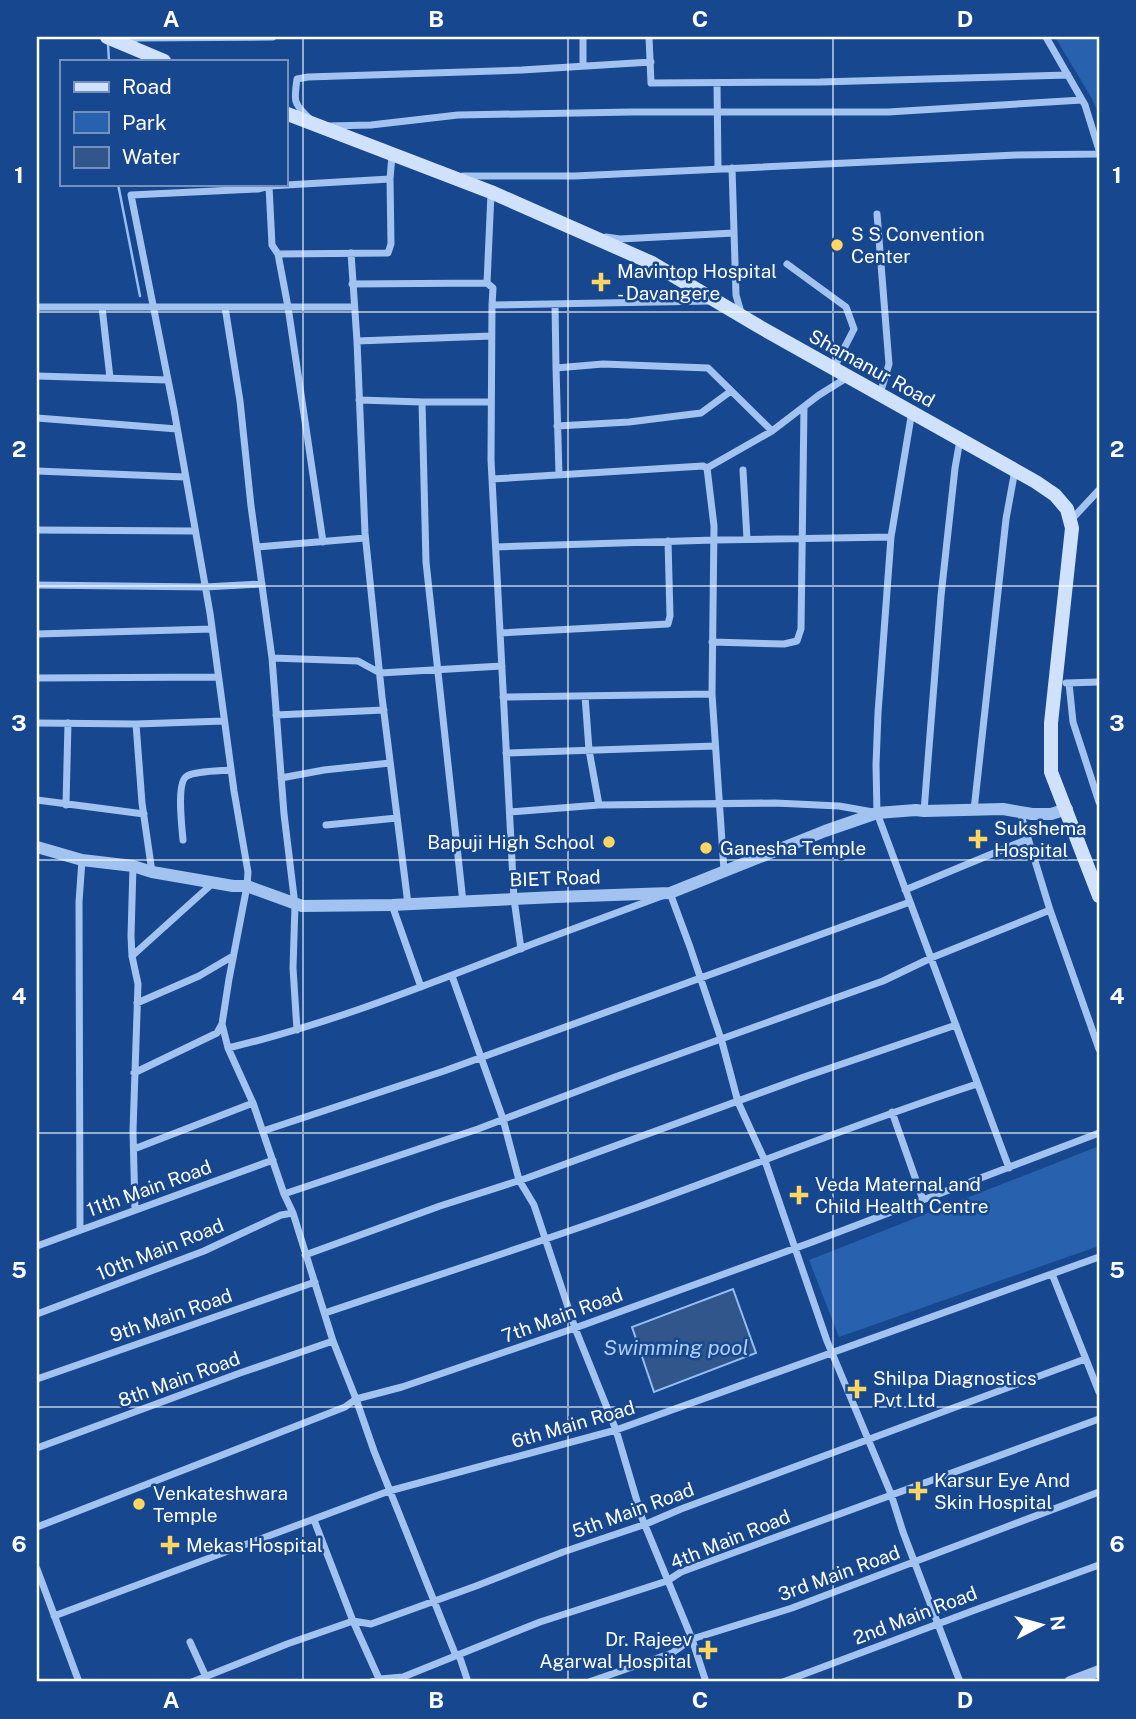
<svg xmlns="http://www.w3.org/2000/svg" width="1136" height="1719" font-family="'Public Sans',sans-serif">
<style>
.green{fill:#2861ae}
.water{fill:#31568b;stroke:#94bef3;stroke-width:2}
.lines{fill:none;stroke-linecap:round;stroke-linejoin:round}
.stream{stroke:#94bef3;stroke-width:2.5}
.minor{stroke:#a2c3f0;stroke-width:7}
.tertiary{stroke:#a2c3f0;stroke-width:12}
.secondary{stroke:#d0e1fb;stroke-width:14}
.grid{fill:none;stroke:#fff;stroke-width:2;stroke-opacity:0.55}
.poi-dot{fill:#ffd661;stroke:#16478f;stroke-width:2.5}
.labels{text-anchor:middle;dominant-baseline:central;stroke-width:5;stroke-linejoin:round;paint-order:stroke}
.poi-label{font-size:19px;fill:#fff;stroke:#16478f;text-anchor:start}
.street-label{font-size:19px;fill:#fff;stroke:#16478f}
.water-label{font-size:21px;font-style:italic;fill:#aecdf7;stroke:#16478f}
.neatline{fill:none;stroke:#fff;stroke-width:2.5}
.grid-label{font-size:23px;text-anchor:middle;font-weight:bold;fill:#fff}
</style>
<rect width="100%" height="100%" fill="#16478f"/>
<path class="green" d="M1055 37H1099V114L1091 97Z
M1099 1146V1246L839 1337 809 1260Z"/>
<path class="water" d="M733 1289 756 1353 654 1392 632 1327Z"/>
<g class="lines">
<path class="stream" d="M108 44 109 61
M118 184 140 296"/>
<path class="minor" d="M583 37V66
M649 37 651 83 820 82 1068 75
M1046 37 1085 105 1099 150
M122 41 138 38 273 37
M717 83 718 168
M309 118C293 103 294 101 297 79L308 77 522 70 651 62
M328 126 371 125 458 115 631 112H888L1082 100
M732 168 736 295 742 316
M463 176H575L1016 155 1099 154
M269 186 258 189 131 195 174 410 210 613 234 791 248 872 247 886 229 979 222 1024 228 1048 253 1103 284 1194 293 1213 333 1341 356 1399 374 1451 456 1656 459 1655 468 1682
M877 214 889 364 880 394
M606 237 620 239 734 233
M351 253 357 341 491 336
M278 254 272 245 269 186 390 179
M787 264 846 307 854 329 834 368
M487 283 491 193
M352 284 487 283 493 288 492 305
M555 304 556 368
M37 307H354
M102 307 110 378
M225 307 240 401 251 506 272 658 284 814 295 905 293 968 297 1030
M357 341 365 533 382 697 408 904
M37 376 168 380
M359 400 422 402
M912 411 891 537 878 713 876 765 877 813 1009 1168
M37 418 177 429
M557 426 629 422 701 413 731 391
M743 470 747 539
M37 471 185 477
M559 475 556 368 603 364 708 368 772 431
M492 479 703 466 707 468
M1071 520 1099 490
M37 530 195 531
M323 542 288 307 278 254 388 253 391 244 390 179 392 155
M257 547 365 538
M496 547 714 540 891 537
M37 585 205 587 262 584
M500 633 668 624 670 616 668 541
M37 634 212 629
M712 642 784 644 797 641 801 629 804 407
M272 658 358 661 380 673 502 666
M37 678 217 677
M1066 683 1099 682
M1069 683 1073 722 1099 802
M585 696 589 750 599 805
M503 697 712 694
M276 715 384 710
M37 723 136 724
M506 753 715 746
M281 778 324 770 390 763
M37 800 144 814
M66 805 68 723
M974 810 1006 519 1015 470
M924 811 941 596 955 468 960 440
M510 812 599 805 775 803 839 806 873 812
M1020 812 1050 910 1099 1049
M326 825 397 818
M183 840C182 827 176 782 187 776 196 771 220 771 231 770
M133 866 131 936 132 956 138 984 133 1131 135 1210
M724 871 712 694 714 526 707 468 772 431 819 395 848 377
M152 872 142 803 136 724 224 721
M905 890 1028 839
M463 902 426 562 422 402H491
M392 905 421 987
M521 949 514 899 491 460 492 305 712 301
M132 956 213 883
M452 976 503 1119 519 1180 534 1205 575 1328 616 1430 642 1518 692 1639 706 1682
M137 1003 199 976 233 956
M228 1048C334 1023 434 982 535 943 580 926 625 910 670 893L690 947 722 1042 738 1102 765 1161 827 1341 891 1494 903 1532 960 1682
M134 1073 217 1033 222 1024
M892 1112 923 1200
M263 1131 444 1071 910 902
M134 1149 253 1103
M284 1194 478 1129 615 1077 883 981 931 958 1050 910
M80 1230 79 902 82 860
M37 1246 273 1160
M305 1255 440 1206 527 1178 801 1078 956 1025
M1052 1274 1099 1392
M325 1313C429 1278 534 1244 638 1207 751 1166 863 1121 977 1084
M37 1314 204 1251 281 1215 293 1213
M37 1379 315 1282
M37 1448 240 1373 333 1341
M314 1520 353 1621 380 1681
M37 1527 345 1407 356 1399 402 1387 575 1328 815 1241 1099 1133
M37 1569 79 1682
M54 1616 389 1491 616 1430 1099 1257
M190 1642 206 1677
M192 1682 287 1644 353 1621 371 1624 476 1586 563 1552 646 1524 681 1509 1085 1359
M371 1682 380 1679 403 1677 540 1622 667 1581 681 1572 1099 1419
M589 1682 672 1653 692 1639 792 1608 1099 1492
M783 1682 975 1610 1099 1565"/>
<path class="tertiary" d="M37 847 82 860 133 866 152 872 233 886H247L302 906 392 905 556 897 670 893 825 831 877 813 916 810 924 811 1003 809 1032 814H1051L1067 809
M1070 1682 1099 1671"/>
<path class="secondary" d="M107 37 164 61
M285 113 491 192 652 263 760 327 1036 482 1055 495 1067 509 1072 528 1051 723V772L1099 896"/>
</g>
<path class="grid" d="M303 37V1682M568 37V1682M833 37V1682M37 312H1099M37 586H1099M37 860H1099M37 1133H1099M37 1407H1099"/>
<g class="poi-dot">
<circle cx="837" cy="245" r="7"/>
<path d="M597.5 271.5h7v7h7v7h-7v7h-7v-7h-7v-7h7z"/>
<path d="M974.5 828.5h7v7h7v7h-7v7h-7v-7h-7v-7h7z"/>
<circle cx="609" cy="842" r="7"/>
<circle cx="706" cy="848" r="7"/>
<path d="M795.5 1184.5h7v7h7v7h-7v7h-7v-7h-7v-7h7z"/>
<path d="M853.5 1378.5h7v7h7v7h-7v7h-7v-7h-7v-7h7z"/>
<path d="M914.5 1480.5h7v7h7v7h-7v7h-7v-7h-7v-7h7z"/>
<circle cx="139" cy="1504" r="7"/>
<path d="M166.5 1534.5h7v7h7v7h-7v7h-7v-7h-7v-7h7z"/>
<path d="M704.5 1639.5h7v7h7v7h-7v7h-7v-7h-7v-7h7z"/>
</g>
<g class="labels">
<g class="poi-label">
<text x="851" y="234">S S Convention<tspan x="851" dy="22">Center</tspan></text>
<text x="617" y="271">Mavintop Hospital<tspan x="617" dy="22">- Davangere</tspan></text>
<text x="994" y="828">Sukshema<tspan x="994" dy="22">Hospital</tspan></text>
<text x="595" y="842" text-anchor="end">Bapuji High School</text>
<text x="720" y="848">Ganesha Temple</text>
<text x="815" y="1184">Veda Maternal and<tspan x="815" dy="22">Child Health Centre</tspan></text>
<text x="873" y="1378">Shilpa Diagnostics<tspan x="873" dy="22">Pvt Ltd</tspan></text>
<text x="934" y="1480">Karsur Eye And<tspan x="934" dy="22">Skin Hospital</tspan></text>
<text x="153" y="1493">Venkateshwara<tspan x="153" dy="22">Temple</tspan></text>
<text x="186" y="1545">Mekas Hospital</text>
<text x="692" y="1639" text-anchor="end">Dr. Rajeev<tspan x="692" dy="22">Agarwal Hospital</tspan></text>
</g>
<g class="street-label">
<text transform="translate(872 368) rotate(29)">Shamanur Road</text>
<text transform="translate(555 878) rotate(-2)">BIET Road</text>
<text transform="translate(149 1188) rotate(-20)">11th Main Road</text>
<text transform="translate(160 1249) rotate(-22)">10th Main Road</text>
<text transform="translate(171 1315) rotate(-19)">9th Main Road</text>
<text transform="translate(562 1315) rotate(-20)">7th Main Road</text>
<text transform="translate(179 1379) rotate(-20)">8th Main Road</text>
<text transform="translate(573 1424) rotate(-16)">6th Main Road</text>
<text transform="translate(633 1510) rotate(-20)">5th Main Road</text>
<text transform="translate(730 1539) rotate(-22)">4th Main Road</text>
<text transform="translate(839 1573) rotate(-20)">3rd Main Road</text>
<text transform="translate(915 1615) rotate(-21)">2nd Main Road</text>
</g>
<g class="water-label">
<text x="676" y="1347">Swimming pool</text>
</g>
</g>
<rect width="1136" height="1719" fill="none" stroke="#16478f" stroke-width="77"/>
<rect x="60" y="60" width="228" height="126" fill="#16478f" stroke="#7391bc" stroke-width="2"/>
<rect x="74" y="82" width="35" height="10" fill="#d0e1fb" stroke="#7391bc" stroke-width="2"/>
<text x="122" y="94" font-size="21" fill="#ffffff">Road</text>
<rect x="74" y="112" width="35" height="21" fill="#2861ae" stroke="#7391bc" stroke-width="2"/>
<text x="122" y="130" font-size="21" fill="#ffffff">Park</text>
<rect x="74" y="147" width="35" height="21" fill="#31568b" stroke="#7391bc" stroke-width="2"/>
<text x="122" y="164" font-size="21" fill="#ffffff">Water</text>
<g transform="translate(1041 1625) rotate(84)" stroke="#16478f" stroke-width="5" paint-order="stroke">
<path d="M0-5L12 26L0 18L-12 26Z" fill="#ffffff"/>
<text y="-10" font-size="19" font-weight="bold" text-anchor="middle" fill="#ffffff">N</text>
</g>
<rect x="38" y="38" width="1060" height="1642" class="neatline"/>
<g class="grid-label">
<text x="171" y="27">A</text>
<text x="436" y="27">B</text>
<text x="700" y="27">C</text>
<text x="965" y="27">D</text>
<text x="19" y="183">1</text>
<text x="1117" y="183">1</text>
<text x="19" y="457">2</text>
<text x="1117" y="457">2</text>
<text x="19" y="731">3</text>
<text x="1117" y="731">3</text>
<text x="19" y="1004">4</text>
<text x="1117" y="1004">4</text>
<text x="19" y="1278">5</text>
<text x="1117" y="1278">5</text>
<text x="19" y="1552">6</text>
<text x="1117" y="1552">6</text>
<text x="171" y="1708">A</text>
<text x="436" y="1708">B</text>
<text x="700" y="1708">C</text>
<text x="965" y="1708">D</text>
</g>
</svg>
